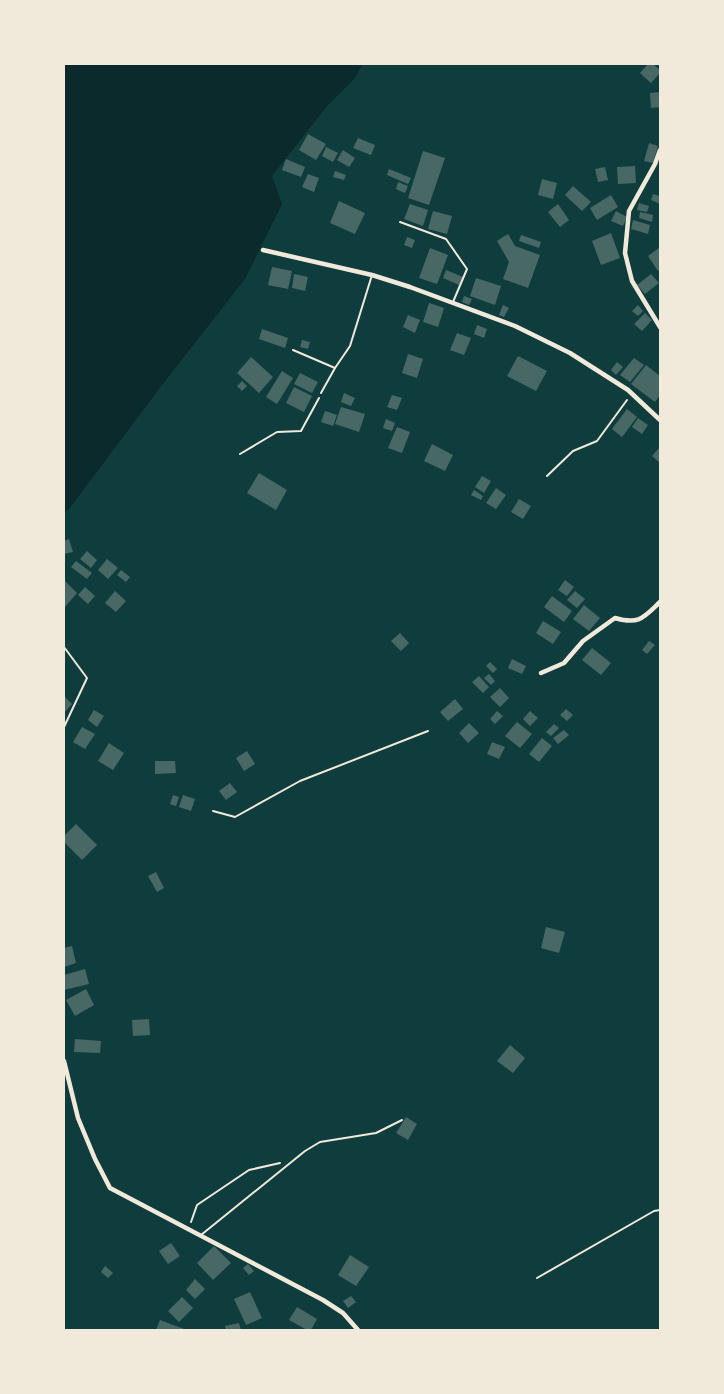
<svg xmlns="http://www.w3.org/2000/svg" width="724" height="1394" font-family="Barlow,sans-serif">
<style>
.water{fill:#0a2a2b}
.building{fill:#486865}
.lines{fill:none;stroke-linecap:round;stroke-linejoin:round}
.path{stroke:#f1e9da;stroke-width:2}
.service{stroke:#f1e9da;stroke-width:2}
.minor{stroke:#f1e9da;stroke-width:4.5}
</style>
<rect width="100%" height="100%" fill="#0f3d3e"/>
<path class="water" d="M64 64H363L354 79 327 106 272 176 282 204 245 279 162 385 69 509 64 513Z"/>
<path class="building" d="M648 64H653L660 70V73L651 83 640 73Z
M660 92V107L651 108 650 93Z
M308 134 326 144 316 160 299 150Z
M358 138 375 145 371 155 353 148Z
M649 143 658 146 653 163 644 161Z
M326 147 338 153 333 162 322 156Z
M343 150 355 158 349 167 337 160Z
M423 151 445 158 429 205 408 198Z
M286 159 305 167 301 177 282 170Z
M635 166 636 183 618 184 617 167Z
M605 167 608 180 598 182 595 169Z
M389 169 411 178 408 184 387 175Z
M335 171 346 175 344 180 333 177Z
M308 174 319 178 314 192 302 187Z
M542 179 557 183 553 199 538 195Z
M398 182 408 186 405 193 396 189Z
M573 186 591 202 582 211 565 195Z
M653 194 660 196V204L651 200Z
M611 195 618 207 597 220 590 208Z
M339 201 365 213 355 234 330 223Z
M639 203 649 206 647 212 637 210Z
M410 204 428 210 423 226 404 219Z
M558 204 569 220 560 227 548 212Z
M433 211 452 216 447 234 428 229Z
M616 211 627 217 623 226 611 221Z
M640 212 653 215 652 222 639 218Z
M633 220 650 225 648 234 631 229Z
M611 233 620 258 601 265 592 241Z
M508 234 515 246 540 255 528 288 503 279 509 262 497 241Z
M521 235 541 242 539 248 519 241Z
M407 237 415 240 412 248 404 245Z
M660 247V269L658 271 648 256Z
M430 248 448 255 437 284 419 278Z
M272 267 292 271 288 289 268 285Z
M446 270 463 277 459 285 443 278Z
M294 274 308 277 305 291 292 288Z
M651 274 659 283 645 294 637 285Z
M476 278 501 286 495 305 470 296Z
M464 296 472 299 469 305 462 302Z
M429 303 444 308 438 327 423 322Z
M503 305 509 308 504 317 499 315Z
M638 305 643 311 638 316 632 311Z
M645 313 652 320 642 331 634 324Z
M408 315 420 320 415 333 403 327Z
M477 325 487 329 484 338 474 334Z
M262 329 288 338 285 348 259 339Z
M457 333 471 338 464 355 450 350Z
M302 340 310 342 308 349 300 347Z
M408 354 423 359 417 378 402 373Z
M518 356 547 371 536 391 507 376Z
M251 357 273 377 259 393 237 373Z
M634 358 644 365 630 382 620 375Z
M617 362 623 367 616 375 611 370Z
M646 365 660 376V395L655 402 631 384Z
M282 371 293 378 277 404 266 397Z
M300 373 318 382 312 393 294 384Z
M242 381 247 386 242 391 237 386Z
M294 387 312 396 304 412 286 403Z
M344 393 355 398 351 406 341 402Z
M392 395 402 398 397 410 387 407Z
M341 407 365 414 359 432 335 424Z
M627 409 637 417 622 437 612 429Z
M325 411 337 415 333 426 321 422Z
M638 418 648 425 642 434 632 427Z
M386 419 395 423 392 431 383 428Z
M397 427 410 432 402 453 388 448Z
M432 444 453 455 445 471 424 461Z
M660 447V463L652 456Z
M259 473 287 490 276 510 247 493Z
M482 476 491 481 484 493 475 487Z
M496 488 506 495 496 509 486 503Z
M474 490 483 496 481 500 471 495Z
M519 499 531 506 523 519 511 512Z
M69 539 73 552 64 554V541Z
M87 551 97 560 91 568 80 559Z
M107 559 118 568 108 579 98 570Z
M76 561 92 573 87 579 71 567Z
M121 570 130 577 126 582 117 575Z
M64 580 77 593 64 608Z
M565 580 574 587 567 596 558 590Z
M85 587 95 596 88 604 78 595Z
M115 591 126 601 116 612 105 603Z
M575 591 585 599 577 608 567 600Z
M552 596 572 611 564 622 544 607Z
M584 605 600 618 589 631 573 619Z
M543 621 561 632 553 644 536 633Z
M400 633 409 643 401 651 391 641Z
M649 641 655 645 647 654 642 650Z
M592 648 611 663 601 675 582 660Z
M512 659 526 666 522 674 508 668Z
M490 662 497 669 493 673 486 666Z
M489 674 495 681 491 685 484 678Z
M479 676 489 687 483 693 472 682Z
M500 688 509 698 500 707 490 697Z
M64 696 72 704 64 713Z
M455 699 463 709 448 721 440 712Z
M566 709 573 715 567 721 560 715Z
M94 710 104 716 97 727 88 720Z
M497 711 503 716 495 724 490 719Z
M530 711 538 718 530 726 523 719Z
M517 722 532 734 520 748 505 736Z
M469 723 479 733 468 743 459 733Z
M554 724 559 728 551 736 546 732Z
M82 727 95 734 85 749 73 742Z
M564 730 569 735 558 744 553 738Z
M542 738 552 746 539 762 529 754Z
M492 742 505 747 499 759 487 754Z
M109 743 124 753 113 770 98 761Z
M247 751 255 764 244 771 236 758Z
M155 761H175L176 773 155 774Z
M230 783 237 792 226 800 219 791Z
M173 795 179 797 176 806 170 804Z
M183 795 195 799 191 811 179 807Z
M76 824 97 845 82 860 64 842V836Z
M156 872 164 888 157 892 148 876Z
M546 927 565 932 559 953 541 948Z
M72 946 76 963 64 967V948Z
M85 969 89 984 64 990V975Z
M86 989 94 1005 75 1016 66 1000Z
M149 1019 150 1035 133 1036 132 1020Z
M75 1039 101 1041 100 1053 74 1052Z
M510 1045 525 1058 513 1073 497 1061Z
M406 1117 417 1124 408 1140 396 1133Z
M171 1243 180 1256 168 1264 159 1251Z
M214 1246 231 1263 213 1280 197 1263Z
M350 1255 369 1267 356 1286 338 1275Z
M248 1264 254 1271 249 1275 243 1268Z
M105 1266 113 1273 108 1278 101 1272Z
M195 1279 205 1289 195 1299 186 1290Z
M250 1292 262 1318 246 1325 234 1299Z
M351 1296 356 1302 348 1308 343 1301Z
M182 1297 193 1308 179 1322 168 1311Z
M297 1307 317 1319 311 1330H307L289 1320Z
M160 1320 184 1329 183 1330H156Z
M239 1323 241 1330H226L225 1326Z"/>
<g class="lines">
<path class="path" d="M240 454 277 432 301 431 319 398
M547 476 573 451 597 441 627 400
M213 811 235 817 300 781 428 731
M191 1222 197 1205 249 1170 280 1163"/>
<path class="service" d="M400 222 446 239 467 269 453 302
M293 350 335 368
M321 393 335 368 350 346 372 275
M64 647 87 678 64 727
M201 1235 305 1151 320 1142 376 1133 402 1120
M537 1278 654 1211 660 1210"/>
<path class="minor" d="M660 150 655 164 629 211 625 253 632 281 660 327
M263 250 372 275 410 287 515 326 570 353 628 390 660 420
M541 673 564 663 583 641 615 618C639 625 643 618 660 602
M64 1061 78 1118 95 1159 110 1188 323 1300 343 1313 358 1330"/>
</g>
<rect width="724" height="1394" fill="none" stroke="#f1e9da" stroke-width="130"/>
</svg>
